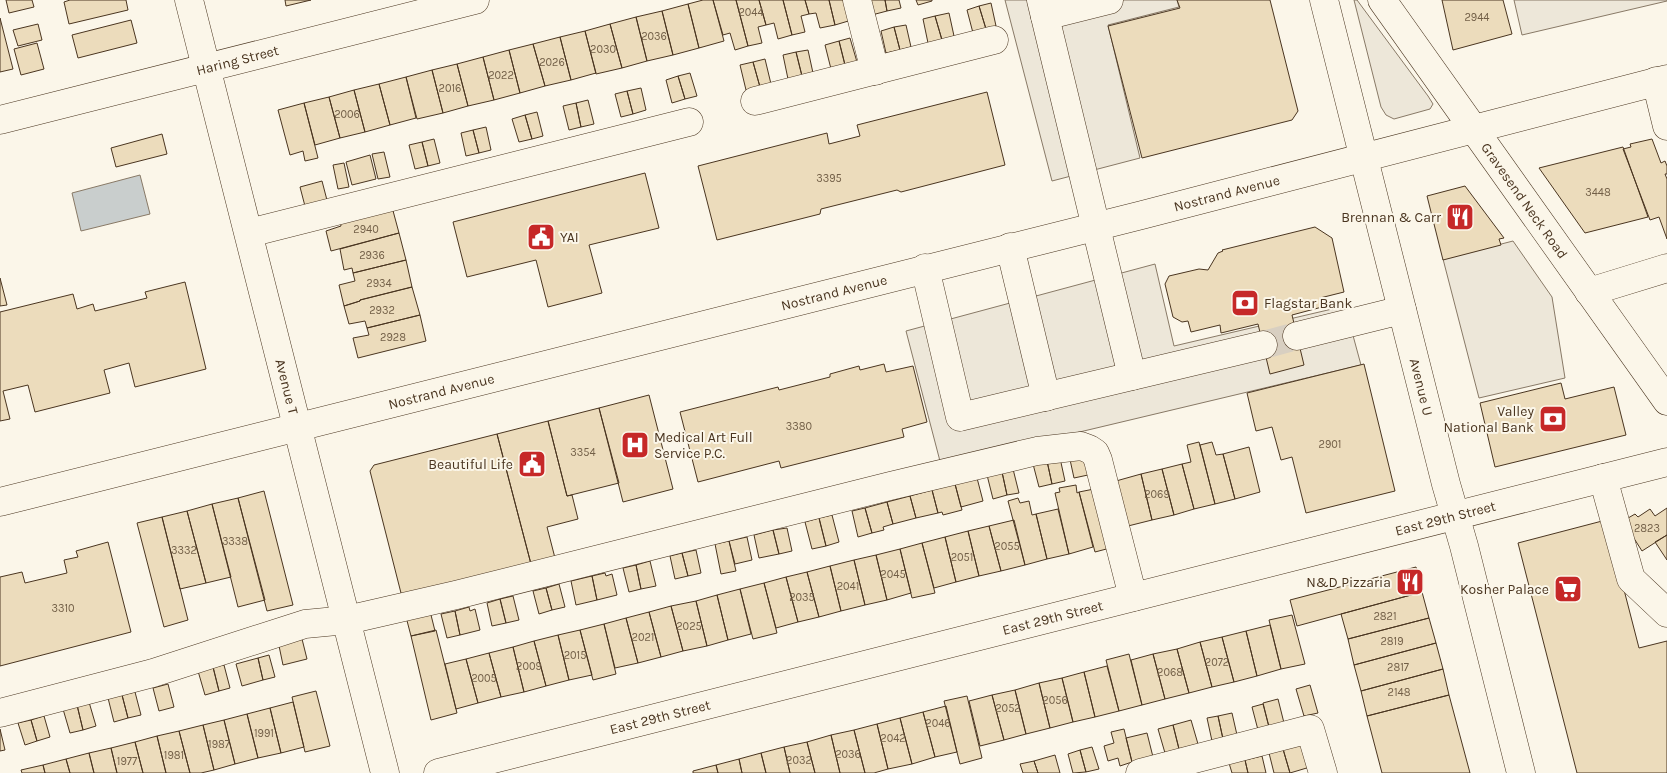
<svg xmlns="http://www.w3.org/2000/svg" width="1667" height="773" font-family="Karla,sans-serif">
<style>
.parking{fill:#ede7d9;stroke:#887966}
.water{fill:#c9cecd;stroke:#887966}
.building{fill:#ecdcbc;stroke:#4a3520}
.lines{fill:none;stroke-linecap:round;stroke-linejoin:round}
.minor-tunnel{stroke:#d8cfc1;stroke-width:28;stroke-dasharray:28 14;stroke-linecap:butt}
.minor-casing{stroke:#4a3520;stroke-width:29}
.major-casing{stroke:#4a3520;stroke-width:29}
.minor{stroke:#fbf6e9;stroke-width:28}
.major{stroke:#fbf6e9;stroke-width:28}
.labels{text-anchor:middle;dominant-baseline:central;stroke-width:4;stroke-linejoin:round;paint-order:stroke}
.number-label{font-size:11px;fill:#725f47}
.street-label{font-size:14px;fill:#4a3520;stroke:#fbf6e9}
.poi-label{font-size:14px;fill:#4a3520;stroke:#fbf6e9;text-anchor:end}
</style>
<rect width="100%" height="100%" fill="#fbf6e9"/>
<path class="parking" d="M1005 0H1177L1179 7 1108 25 1140 158 1052 181Z
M1354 0H1357L1428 96 1433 104 1430 109 1394 119 1386 115 1381 107Z
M1514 0H1667V1L1522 35Z
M1513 241 1552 297 1565 378 1479 398 1443 259Z
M1155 264 1174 346 1345 306 1361 365 941 465 906 331Z"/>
<path class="water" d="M140 175 150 214 81 231 72 193Z"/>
<path class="building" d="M6 0H32L34 7 9 13Z
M70 0H126L128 10 69 24 64 2Z
M285 0H311L286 6Z
M703 0H713L724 41 699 48 688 4Z
M713 0H736L748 46 735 50 730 33 723 35Z
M736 0H759L766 25 758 27 762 43 748 46Z
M759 0H783L792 35 778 39 774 23 766 25Z
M783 0H805L809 14 801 16 805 32 792 35Z
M805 0H829L835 25 820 28 816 13 809 14Z
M829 0H850L855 19 835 25Z
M864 0H885L887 11 868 16Z
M885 0H899L901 8 887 11Z
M916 0H932V1L918 5Z
M1177 0H1270L1298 111 1292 120 1142 158 1108 26 1180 8Z
M1442 0H1503L1512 34 1453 50Z
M991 3 996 26 986 29 979 6Z
M688 4 699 48 673 55 662 11Z
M979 6 986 29 973 33 967 10Z
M662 11 673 55 647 61 636 17Z
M949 13 954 36 942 40 935 16Z
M935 16 942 40 928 43 923 19Z
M636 17 647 61 622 68 610 24Z
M0 18 13 69 0 72Z
M131 20 137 43 78 58 72 35Z
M38 24 42 40 18 46 13 30Z
M610 24 622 68 596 74 585 31Z
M906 25 911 47 900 50 894 27Z
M894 27 900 50 886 53 881 31Z
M585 31 596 73 571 80 560 37Z
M560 37 571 80 545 86 533 44Z
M850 38 857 62 845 65 839 41Z
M839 41 845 65 831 69 825 45Z
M37 43 44 69 21 75 14 49Z
M533 44 545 86 520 93 509 50Z
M509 50 520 93 494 100 483 57Z
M808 50 813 73 802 76 796 52Z
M796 52 802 76 788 79 783 55Z
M483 57 494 100 468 106 457 64Z
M765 59 771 84 760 87 753 62Z
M753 62 760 87 746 90 740 65Z
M457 64 468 106 443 113 432 70Z
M432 70 443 113 417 119 406 77Z
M690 73 697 96 685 99 678 76Z
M678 76 685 99 672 103 666 80Z
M406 77 416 118 390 125 379 84Z
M379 84 390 125 365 132 354 90Z
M641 88 646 110 633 114 627 91Z
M354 90 365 132 340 138 329 97Z
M627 91 633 114 621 117 615 94Z
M987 92 1005 165 901 192 897 190 821 209 820 214 717 240 698 166 827 133 829 144 860 136 857 125Z
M329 97 340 138 315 145 304 103Z
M588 100 594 124 581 127 576 103Z
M304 103 318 158 305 161 303 151 290 155 278 110Z
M576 103 581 127 569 130 563 106Z
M537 112 543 136 532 139 525 115Z
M525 115 532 139 519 142 512 119Z
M486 127 491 150 479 153 473 130Z
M473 130 479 153 466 156 461 133Z
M162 134 167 154 116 167 111 148Z
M434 139 440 163 428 166 422 142Z
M1652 139 1661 163 1665 161 1667 166V174H1665L1667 179V239L1659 217 1650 220 1623 149 1631 147 1630 144Z
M422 142 428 166 415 169 409 145Z
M1623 147 1648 217 1585 233 1539 168Z
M384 152 390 177 378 179 372 154Z
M370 155 376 179 352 185 346 162Z
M344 163 349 187 338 189 333 165Z
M645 173 659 228 589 245 602 293 548 307 536 260 467 277 453 222Z
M322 181 328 204 306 210 300 187Z
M1465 186 1504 238 1499 239 1501 245 1443 260 1427 196Z
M392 207 399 233 331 251 326 231 341 226 340 221Z
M1315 227 1332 238 1344 292 1320 298 1322 307 1292 315 1304 365 1270 374 1258 324 1221 333 1220 325 1191 332 1188 321 1182 322 1173 317 1165 284 1169 276 1199 269 1208 270 1218 253 1223 251 1222 250Z
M399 233 406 260 353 273 352 268 344 270 340 249Z
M406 260 412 287 360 300V301L344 306 339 285 355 281 353 273Z
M0 278 7 305 0 306Z
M185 282 206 369 135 387 129 363 104 370 110 393 35 412 28 385 3 391 10 419 0 421V312L73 294 77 309 93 304 95 311 147 298 145 292Z
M412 287 420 315 367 328 365 321 349 324 344 306 360 301V300Z
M420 315 426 341 358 358 353 338 369 335 367 328Z
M884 364 886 372 913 366 927 422 902 429 904 437 781 468 779 461 698 482 680 412 778 387 779 390 830 377V374L859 366 860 370Z
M1364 364 1395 491 1306 513 1292 457 1281 460 1272 427 1256 431 1247 393Z
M1561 383 1565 399 1614 387 1626 435 1495 467 1480 403Z
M649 395 673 489 623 502 599 408Z
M599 408 619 483 567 496 548 421Z
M548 421 567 496 572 495 578 519 547 527 555 558 531 564 497 434Z
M497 434 531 564 402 597 370 471 374 465Z
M1199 442 1215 504 1194 509 1182 464 1191 462 1187 445Z
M1212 442 1216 455 1223 454 1235 499 1215 504 1200 445Z
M1249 447 1260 492 1235 499 1223 454Z
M1082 451 1088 475 1074 478 1069 455Z
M1060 458 1065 481 1052 484 1047 461Z
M1047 461 1052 484 1039 487 1033 464Z
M1182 464 1194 509 1174 515 1162 469Z
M1013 469 1019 493 1007 495 1002 472Z
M1162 469 1174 515 1152 520 1141 474Z
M1002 472 1007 495 993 499 987 475Z
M1141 474 1152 520 1128 526 1116 481Z
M977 478 983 501 961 507 955 484Z
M955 484 962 510 943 515 942 512 938 513 932 490Z
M1076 485 1077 493 1079 492 1093 547 1069 554 1055 493 1060 492 1059 488Z
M1099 488 1114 547 1095 552 1079 492Z
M932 490 938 513 916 518 910 496Z
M264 491 293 605 267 611 238 498Z
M910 496 916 518 893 524 887 502Z
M238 498 265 600 238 607 212 504Z
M1018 498 1020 503 1029 501 1032 515 1036 514 1047 559 1025 565 1008 501Z
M887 502 893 524 883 527 884 530 872 533 865 508Z
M212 504 231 577 206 583 187 511Z
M865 508 872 533 858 537 852 511Z
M1667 508V535L1642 551 1623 521 1635 514 1638 517 1650 509 1655 516Z
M1058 509 1069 554 1047 559 1036 514Z
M187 511 206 583 180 589 162 517Z
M832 515 839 542 826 546 819 518Z
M162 517 188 620 164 627 137 523Z
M819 518 826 546 812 549 805 522Z
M1014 520 1025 565 1001 571 989 526Z
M1606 520 1639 648 1667 641V773H1577L1518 543Z
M989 526 1001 571 979 576 968 531Z
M787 528 792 551 779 554 773 530Z
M773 530 779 554 759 558 754 535Z
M968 531 979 576 956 582 945 537Z
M1667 535V560L1655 542Z
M747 537 752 560 735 564 729 541Z
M945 537 956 582 934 588 922 543Z
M729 541 736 571 721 574 715 544Z
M108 542 131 632 0 666V577L22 572 25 583 67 573 64 560 78 557 76 551Z
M922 543 935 593 912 598 900 549Z
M900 549 911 593 887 600 876 555Z
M696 550 701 573 688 576 682 553Z
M682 553 688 576 675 579 670 556Z
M876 555 887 600 865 605 854 560Z
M854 560 865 605 841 611 830 566Z
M650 561 656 586 641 589 636 565Z
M636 565 641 589 629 592 623 568Z
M830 566 841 611 819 617 807 572Z
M1416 567 1422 592 1297 626 1290 600Z
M807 572 819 617 798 622 786 577Z
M605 573 606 576 612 574 617 595 597 600 592 576Z
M592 576 597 600 576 605 571 581Z
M786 577 798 622 776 628 764 583Z
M764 583 777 633 753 639 740 589Z
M559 584 565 607 552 610 546 588Z
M546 588 552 610 539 614 533 591Z
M740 589 751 634 728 640 717 595Z
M1422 592 1429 618 1348 639 1341 614Z
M717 595 728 640 707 646 696 601Z
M513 596 519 620 506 623 500 599Z
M500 599 506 623 492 626 487 603Z
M696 601 707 646 683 651 671 606Z
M671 606 683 651 661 657 649 612Z
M429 607 435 631 411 636 405 613Z
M469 607 470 611 475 609 480 630 460 635 455 611Z
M455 611 460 635 447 638 441 614Z
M649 612 661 657 638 663 626 618Z
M1292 615 1305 664 1281 669 1269 620Z
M626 618 638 663 615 668 604 624Z
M1429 618 1436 643 1354 665 1348 639Z
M604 624 616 674 593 680 580 630Z
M1270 625 1281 669 1257 676 1246 631Z
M436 630 457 713 431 720 411 636Z
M580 630 592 675 569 680 558 635Z
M1246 631 1257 676 1234 682 1222 637Z
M301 635 307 659 283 665 278 641Z
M558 635 569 680 546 686 534 641Z
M1222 637 1234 682 1212 687 1200 642Z
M534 641 546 686 524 692 513 647Z
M1200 642 1212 687 1189 693 1177 649Z
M1436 643 1443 669 1361 691 1354 665Z
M513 647 524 692 501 697 489 653Z
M1177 649 1189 693 1165 699 1153 654Z
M489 653 501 697 478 703 466 659Z
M1129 654 1142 705 1119 711 1106 660Z
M1153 654 1165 699 1142 705 1131 660Z
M269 655 275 677 263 680 258 658Z
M258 658 263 680 242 686 236 664Z
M466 659 478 703 456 709 445 664Z
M224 665 230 688 219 691 213 667Z
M1107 666 1119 711 1095 717 1084 672Z
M213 667 219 691 205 695 198 671Z
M1443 669 1449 695 1367 716 1361 691Z
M1084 672 1095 717 1073 722 1062 678Z
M1062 678 1073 722 1050 728 1039 683Z
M1039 683 1050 728 1026 734 1015 690Z
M168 684 174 707 159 711 153 688Z
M1310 685 1318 713 1304 716 1296 689Z
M1015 690 1026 734 1004 740 992 695Z
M316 691 330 746 305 752 292 697Z
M135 692 141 715 128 718 122 695Z
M122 695 128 718 114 722 108 698Z
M992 695 1004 740 980 746 969 701Z
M1449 695 1470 773H1382L1367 716Z
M967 696 982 758 960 764 944 701Z
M1278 699 1284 723 1269 727 1263 703Z
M89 702 96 726 83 730 77 705Z
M293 702 304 747 281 753 270 708Z
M1263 704 1269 727 1258 730 1252 707Z
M77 705 83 730 70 733 63 709Z
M946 706 957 752 935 757 923 712Z
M270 708 281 753 258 758 247 714Z
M923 712 935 757 912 764 900 718Z
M1232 713 1237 735 1223 739 1218 716Z
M247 714 258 758 235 764 224 720Z
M44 716 50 737 37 741 31 720Z
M1218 716 1223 739 1212 741 1207 718Z
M900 718 912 764 888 769 877 724Z
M31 720 37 741 25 745 18 723Z
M224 720 235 764 214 770 203 725Z
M1191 720 1198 744 1179 749 1173 725Z
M877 724 888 769 874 773H865L854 730Z
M203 725 214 770 201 773H190L179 731Z
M1173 725 1179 749 1165 753 1158 729Z
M0 729 5 750 0 751Z
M1124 729 1132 762 1120 766 1118 758 1108 761 1104 746 1114 743 1111 732Z
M854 730 865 773H840L831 735Z
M179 731 190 773H166L157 736Z
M1147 733 1153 757 1132 762 1126 738Z
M831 735 840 773H815L807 742Z
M157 736 166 773H143L135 742Z
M135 742 143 773H117L111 748Z
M807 742 815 773H790L784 747Z
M1303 744 1310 767 1290 773 1283 749Z
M784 747 790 773H766L761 753Z
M1092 747 1099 769 1086 772 1080 750Z
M111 748 117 773H94L89 753Z
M1283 749 1290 773H1274L1269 753Z
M1080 750 1086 772 1073 773 1068 754Z
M89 753 94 773H70L66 759Z
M761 753 766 773H742L739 759Z
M1055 755 1060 773H1038L1034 761Z
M1262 756 1266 773H1248L1245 760Z
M66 759 70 773H45L43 765Z
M739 759 742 773H718L716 765Z
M1245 760 1248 773H1232L1229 763Z
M1034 761 1038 773H1023L1020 764Z
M43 765 45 773H22L21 770Z
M716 765 718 773H693V771Z"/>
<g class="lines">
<path class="minor-tunnel" d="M1263 345 1297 336"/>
<defs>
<g id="minor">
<path id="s1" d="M189 0 385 773"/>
<path d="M857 0 875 71"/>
<path d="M1041 0 1132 376"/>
<path id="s2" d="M1382 0 1667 401"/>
<path d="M1045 16 1109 0"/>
<path d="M1656 81 1667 126"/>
<path d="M755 101 994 40"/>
<path id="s3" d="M0 120 475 0"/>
<path d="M249 233 689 122"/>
<path d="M1010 247 1046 397"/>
<path d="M925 268 960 417 1263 345"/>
<path d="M1589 292 1667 268"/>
<path d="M1297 336 1402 310"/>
<path d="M1603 478 1631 579 1667 613"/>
<path d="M0 713 153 673 305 624 347 620 456 595 890 486 1037 451 1081 446 1089 449 1095 453 1098 460 1133 597"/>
<path id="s4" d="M438 773 1667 462"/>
<path d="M1140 773 1310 729 1323 773"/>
</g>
<g id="major">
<path id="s5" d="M1324 0 1446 484 1464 546 1521 773"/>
<path id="s6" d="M0 502 1142 215 1667 79"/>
</g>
</defs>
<use href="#minor" class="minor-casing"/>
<use href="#major" class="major-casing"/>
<use href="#minor" class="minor"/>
<use href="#major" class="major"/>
</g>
<defs>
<symbol id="restaurant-square" viewBox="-11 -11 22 22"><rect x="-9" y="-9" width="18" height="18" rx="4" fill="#c62828" stroke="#fbf6e9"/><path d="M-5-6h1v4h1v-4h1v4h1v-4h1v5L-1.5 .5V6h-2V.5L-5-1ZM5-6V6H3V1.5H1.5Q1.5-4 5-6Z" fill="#fff"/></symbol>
<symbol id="civic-square" viewBox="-11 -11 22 22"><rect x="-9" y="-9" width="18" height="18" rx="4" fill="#c62828" stroke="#fbf6e9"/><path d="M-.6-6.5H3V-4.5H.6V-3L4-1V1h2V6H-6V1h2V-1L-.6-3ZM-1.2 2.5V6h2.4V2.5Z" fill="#fff"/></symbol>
<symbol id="bank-square" viewBox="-11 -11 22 22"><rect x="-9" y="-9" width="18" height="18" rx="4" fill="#c62828" stroke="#fbf6e9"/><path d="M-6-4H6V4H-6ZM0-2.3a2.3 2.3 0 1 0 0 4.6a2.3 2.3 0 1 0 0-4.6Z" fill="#fff"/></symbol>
<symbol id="hospital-square" viewBox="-11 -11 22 22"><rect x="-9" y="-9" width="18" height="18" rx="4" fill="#c62828" stroke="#fbf6e9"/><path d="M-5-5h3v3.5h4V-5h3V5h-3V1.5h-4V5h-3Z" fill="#fff"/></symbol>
<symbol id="supermarket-square" viewBox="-11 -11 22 22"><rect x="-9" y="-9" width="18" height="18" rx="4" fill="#c62828" stroke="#fbf6e9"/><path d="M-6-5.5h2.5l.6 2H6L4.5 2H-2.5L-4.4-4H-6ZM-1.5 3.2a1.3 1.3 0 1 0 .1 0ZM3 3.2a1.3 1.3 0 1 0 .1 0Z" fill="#fff"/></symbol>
</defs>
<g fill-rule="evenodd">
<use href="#restaurant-square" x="1444" y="201" width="32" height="32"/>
<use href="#civic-square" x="525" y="221" width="32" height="32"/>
<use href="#bank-square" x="1229" y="287" width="32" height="32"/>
<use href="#bank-square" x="1537" y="403" width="32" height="32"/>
<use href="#hospital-square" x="619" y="429" width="32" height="32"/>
<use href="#civic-square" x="516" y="448" width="32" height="32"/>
<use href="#restaurant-square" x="1394" y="566" width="32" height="32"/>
<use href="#supermarket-square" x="1552" y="573" width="32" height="32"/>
</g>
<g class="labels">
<g class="number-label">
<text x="751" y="12">2044</text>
<text x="1477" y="17">2944</text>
<text x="654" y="36">2036</text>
<text x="603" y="49">2030</text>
<text x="552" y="62">2026</text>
<text x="501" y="75">2022</text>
<text x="450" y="88">2016</text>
<text x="347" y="114">2006</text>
<text x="829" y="178">3395</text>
<text x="1598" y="192">3448</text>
<text x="366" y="229">2940</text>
<text x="372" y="255">2936</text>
<text x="379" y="283">2934</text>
<text x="382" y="310">2932</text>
<text x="393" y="337">2928</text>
<text x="799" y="426">3380</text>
<text x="1330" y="444">2901</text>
<text x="583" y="452">3354</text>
<text x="1157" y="494">2069</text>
<text x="1647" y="528">2823</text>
<text x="235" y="541">3338</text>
<text x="1007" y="546">2055</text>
<text x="184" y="550">3332</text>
<text x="962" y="557">2051</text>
<text x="893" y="574">2045</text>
<text x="848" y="586">2041</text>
<text x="802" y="597">2035</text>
<text x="63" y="608">3310</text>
<text x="1385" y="616">2821</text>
<text x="689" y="626">2025</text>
<text x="643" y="637">2021</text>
<text x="1392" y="641">2819</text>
<text x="575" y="655">2015</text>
<text x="1217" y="662">2072</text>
<text x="529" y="666">2009</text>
<text x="1398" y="667">2817</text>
<text x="1170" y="672">2068</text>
<text x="484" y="678">2005</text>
<text x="1399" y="692">2148</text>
<text x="1055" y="700">2056</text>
<text x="1008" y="708">2052</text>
<text x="938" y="723">2046</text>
<text x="264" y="733">1991</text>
<text x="893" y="738">2042</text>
<text x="219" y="744">1987</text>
<text x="848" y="754">2036</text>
<text x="174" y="755">1981</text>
<text x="799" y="760">2032</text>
<text x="127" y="761">1977</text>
</g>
<g class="street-label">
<text stroke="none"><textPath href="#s3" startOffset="245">Haring Street</textPath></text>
<text stroke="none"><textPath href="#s6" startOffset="1265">Nostrand Avenue</textPath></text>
<text stroke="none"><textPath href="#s2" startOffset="246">Gravesend Neck Road</textPath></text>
<text stroke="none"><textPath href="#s6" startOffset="860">Nostrand Avenue</textPath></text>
<text stroke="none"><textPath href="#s1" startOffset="399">Avenue T</textPath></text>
<text stroke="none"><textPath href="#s5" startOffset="399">Avenue U</textPath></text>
<text stroke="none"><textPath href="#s6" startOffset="455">Nostrand Avenue</textPath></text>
<text stroke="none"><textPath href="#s4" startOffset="1039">East 29th Street</textPath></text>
<text stroke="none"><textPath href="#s4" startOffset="634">East 29th Street</textPath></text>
<text stroke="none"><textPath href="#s4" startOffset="229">East 29th Street</textPath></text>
</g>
<g class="poi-label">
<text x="1441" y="217">Brennan &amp; Carr</text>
<text x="560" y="237" text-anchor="start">YAI</text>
<text x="1264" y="303" text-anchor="start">Flagstar Bank</text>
<text x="1534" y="411">Valley<tspan x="1534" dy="16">National Bank</tspan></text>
<text x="654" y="437" text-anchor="start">Medical Art Full<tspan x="654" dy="16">Service P.C.</tspan></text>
<text x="513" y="464">Beautiful Life</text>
<text x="1391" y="582">N&amp;D Pizzaria</text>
<text x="1549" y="589">Kosher Palace</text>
</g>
</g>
</svg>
